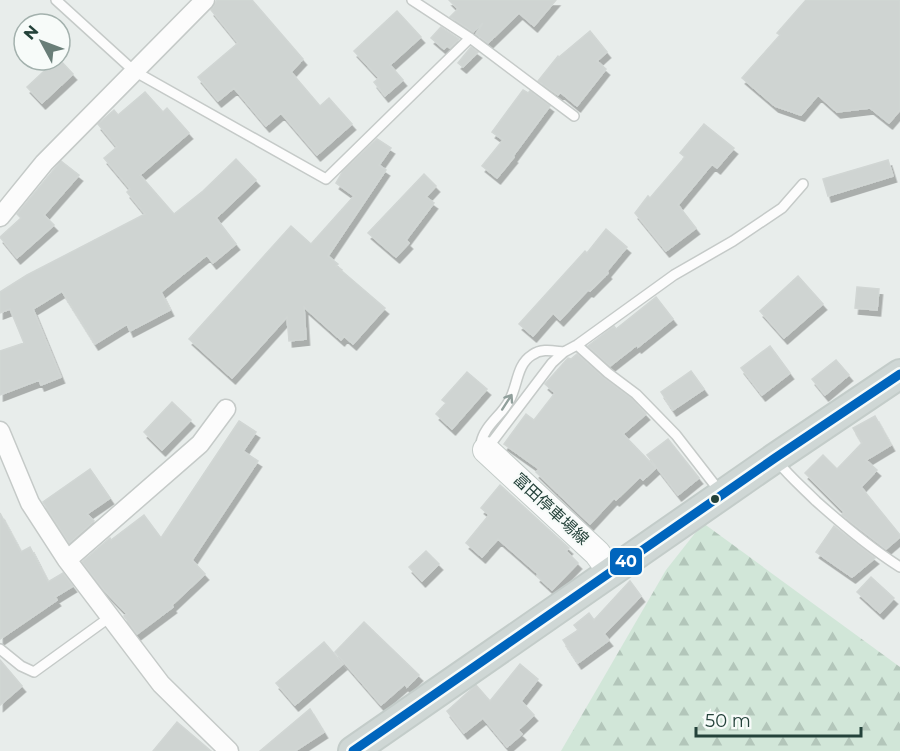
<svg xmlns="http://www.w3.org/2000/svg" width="900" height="751" font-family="Montserrat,'Noto Sans JP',sans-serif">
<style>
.forest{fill:url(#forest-firs)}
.building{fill:#cfd4d2;stroke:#d1d6d4;stroke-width:1.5;filter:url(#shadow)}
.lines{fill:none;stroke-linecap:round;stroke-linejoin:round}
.lane-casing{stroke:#c5cac8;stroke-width:12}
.street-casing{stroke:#c5cac8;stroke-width:21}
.secondary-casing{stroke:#c3cbc8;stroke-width:28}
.primary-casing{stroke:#c3ccc9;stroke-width:32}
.lane{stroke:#fcfcfc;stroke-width:9}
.street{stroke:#fcfcfc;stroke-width:18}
.secondary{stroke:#fcfcfc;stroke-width:26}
.primary{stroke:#cfd7d5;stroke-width:28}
.bus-1-casing{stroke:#f7fbf9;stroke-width:14}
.bus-1{stroke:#0065bd;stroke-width:9}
.oneway{stroke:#909f9b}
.bus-dot{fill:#24423a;stroke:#f7fbf9;stroke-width:2}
.labels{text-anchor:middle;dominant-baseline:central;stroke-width:4.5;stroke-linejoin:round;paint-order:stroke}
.street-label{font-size:16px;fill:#24423a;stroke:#f7fbf9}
.line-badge{stroke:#f7fbf9;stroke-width:2}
.badge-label{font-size:16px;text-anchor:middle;font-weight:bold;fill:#fff}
</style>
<defs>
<pattern id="forest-firs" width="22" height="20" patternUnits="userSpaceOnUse" patternTransform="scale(1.5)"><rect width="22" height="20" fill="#d1e6d8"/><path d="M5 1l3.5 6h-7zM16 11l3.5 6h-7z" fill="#b3c6ba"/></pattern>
<filter id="shadow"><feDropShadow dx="3.5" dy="6" stdDeviation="0" flood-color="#0004"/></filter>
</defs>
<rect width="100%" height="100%" fill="#e8edeb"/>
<path class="forest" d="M703 523 900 667V751H561L666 570Z"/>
<path class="building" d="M217 0H252L303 59 291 72 320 106 329 98 352 124 317 155 281 113 266 126 234 88 218 101 198 77 238 43 211 10Z
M449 0H556L534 26 519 13 488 43 476 34 483 23 473 32 450 17 458 9Z
M806 0H900V110L889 123 870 108 837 112 818 95 801 115 775 106 742 78 780 35 777 33Z
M397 11 421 37 390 65 403 80 385 96 374 82 379 78 354 51Z
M441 27 459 39 450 48 447 46 444 49 431 38Z
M590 31 607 52 597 61 606 69 577 106 560 92 558 95 538 81 558 56 559 57Z
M471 47 478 52 463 67 458 63Z
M56 60H60L73 74 42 103 27 87Z
M523 90 528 93 530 91 550 106 513 156 514 157 497 178 482 166 503 140 492 132Z
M145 92 163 112 167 108 189 133 140 175 174 214 203 191 236 159 256 180 216 218 236 244 213 263 207 255 161 292 170 310 130 331 127 324 95 344 62 291 33 309 61 377 41 385 39 380 0 395V351L24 343 10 309 0 313V292L27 275 145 214 127 192 130 189 104 158 117 147 98 124 114 110 118 115Z
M704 124 734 148 717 168 712 164 678 205 696 228 666 251 635 213 648 196 650 198 685 157 680 153Z
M377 139 391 148 379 165 386 170 328 256 338 264 336 266 385 308 353 344 344 336 341 340 304 307 306 339 289 341 287 317 232 378 189 339 291 226 311 244 354 196 336 183 343 171Z
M888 160 893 176 828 196 823 179Z
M61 161 79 175 44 215 54 225 17 258 0 237 21 218 17 214Z
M424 174 436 186 426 197 434 203 406 240 409 243 396 257 368 233Z
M606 229 627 247 607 271 608 273 590 291 588 290 560 320 553 313 533 336 519 324 585 251 587 253Z
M798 276 823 304 784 338 760 311Z
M857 287 879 289 877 310 855 308Z
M656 297 673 319 638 347 637 345 610 366 588 346 614 326 616 329Z
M770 346 790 373 762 395 741 368Z
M577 354 604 378 632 399 646 414 623 434 656 468 643 480 640 477 616 500 614 498 590 524 536 472 539 469 504 444 526 414 534 420 555 393 545 384 568 358 571 359Z
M836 360 849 375 825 395 812 379Z
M691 371 704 389 673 410 661 392Z
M467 372 487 389 452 429 436 414 446 403 442 400Z
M172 402 191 420 162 450 144 432Z
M875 416 891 445 866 460 877 470 861 487 900 535V537L886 549 842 515 844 512 805 473 823 455 837 469 862 443 853 428Z
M239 421 256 432 243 451 258 461 192 560 205 574 172 605 173 607 137 634 124 616 127 614 104 590 82 562 110 538 111 540 144 515 161 538Z
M668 439 699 478 678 495 647 455Z
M90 469 110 498 87 514 94 521 69 543 43 502Z
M500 485 569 548 566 551 578 563 552 590 537 576 538 574 498 539 482 557 466 543 489 515 481 508Z
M0 513 21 552 30 547 48 582 63 573 73 586 55 597 57 600 0 639Z
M834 526 875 558 852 577 816 552Z
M426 551 439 564 422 581 409 567Z
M871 577 894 598 880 613 857 592Z
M630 581 641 596 604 634 609 640 578 663 563 640 578 630 574 625 589 613 594 620Z
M364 622 419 675 407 687 405 684 381 705 335 652Z
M324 642 343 664 295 705 276 683Z
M0 660 22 686 0 705Z
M520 664 538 679 521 701 534 715 518 730 522 734 507 747 483 718 464 733 447 711 476 685 490 701Z
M310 709 324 732 295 751H260Z
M177 722 211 751H153Z"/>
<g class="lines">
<defs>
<path id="lane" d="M56 0 134 71 326 179 470 38
M412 0 470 38 574 116
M577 345 608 373 636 394 676 435 721 493
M564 352C553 351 542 348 532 355 516 365 518 386 509 401 501 416 484 426 481 443L486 450 552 363 564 352 577 345 674 275 733 241 782 208 803 184
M777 461C789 476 803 488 816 501 843 525 870 548 900 567
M0 649 21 666 34 672 110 617"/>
<path id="street" d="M0 217 44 163 205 0
M0 431 30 503 67 560 161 684 229 751
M67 560 200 444 226 409"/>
<path id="secondary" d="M486 450 597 553 611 572"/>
<path id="primary" d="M353 751 775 458 900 374"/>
</defs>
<use href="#lane" class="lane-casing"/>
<use href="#street" class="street-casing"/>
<use href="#secondary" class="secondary-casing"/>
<use href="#primary" class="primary-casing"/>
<use href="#lane" class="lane"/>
<use href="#street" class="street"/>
<use href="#secondary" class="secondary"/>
<use href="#primary" class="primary"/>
<defs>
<path id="bus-1" d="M353 751 775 458 900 374"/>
</defs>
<use href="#bus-1" class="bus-1-casing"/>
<use href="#bus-1" class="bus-1"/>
</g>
<defs><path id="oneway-shaft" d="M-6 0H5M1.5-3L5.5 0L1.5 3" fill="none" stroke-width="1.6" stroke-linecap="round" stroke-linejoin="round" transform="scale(1.5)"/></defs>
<use class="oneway" href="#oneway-shaft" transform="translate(507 402) rotate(-57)"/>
<circle class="bus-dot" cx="715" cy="499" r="5"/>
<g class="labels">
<g class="street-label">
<text transform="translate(551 509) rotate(43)">富田停車場線</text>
</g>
</g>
<rect class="line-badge" x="609" y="547" width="34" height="29" rx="6" fill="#0065bd"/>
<g class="badge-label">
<text x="626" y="567">40</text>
</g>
<g transform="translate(42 42) rotate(311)"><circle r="28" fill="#f7fbf9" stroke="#a3b1ad" stroke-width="1.5"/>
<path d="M0-4.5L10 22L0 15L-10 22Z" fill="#697e78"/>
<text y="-9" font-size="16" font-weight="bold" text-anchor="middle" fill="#24423a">N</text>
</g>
<path d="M696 727v9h165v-9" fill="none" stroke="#24423a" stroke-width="3"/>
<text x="705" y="727" font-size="18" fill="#24423a" stroke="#f7fbf9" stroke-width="4.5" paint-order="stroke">50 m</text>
</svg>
